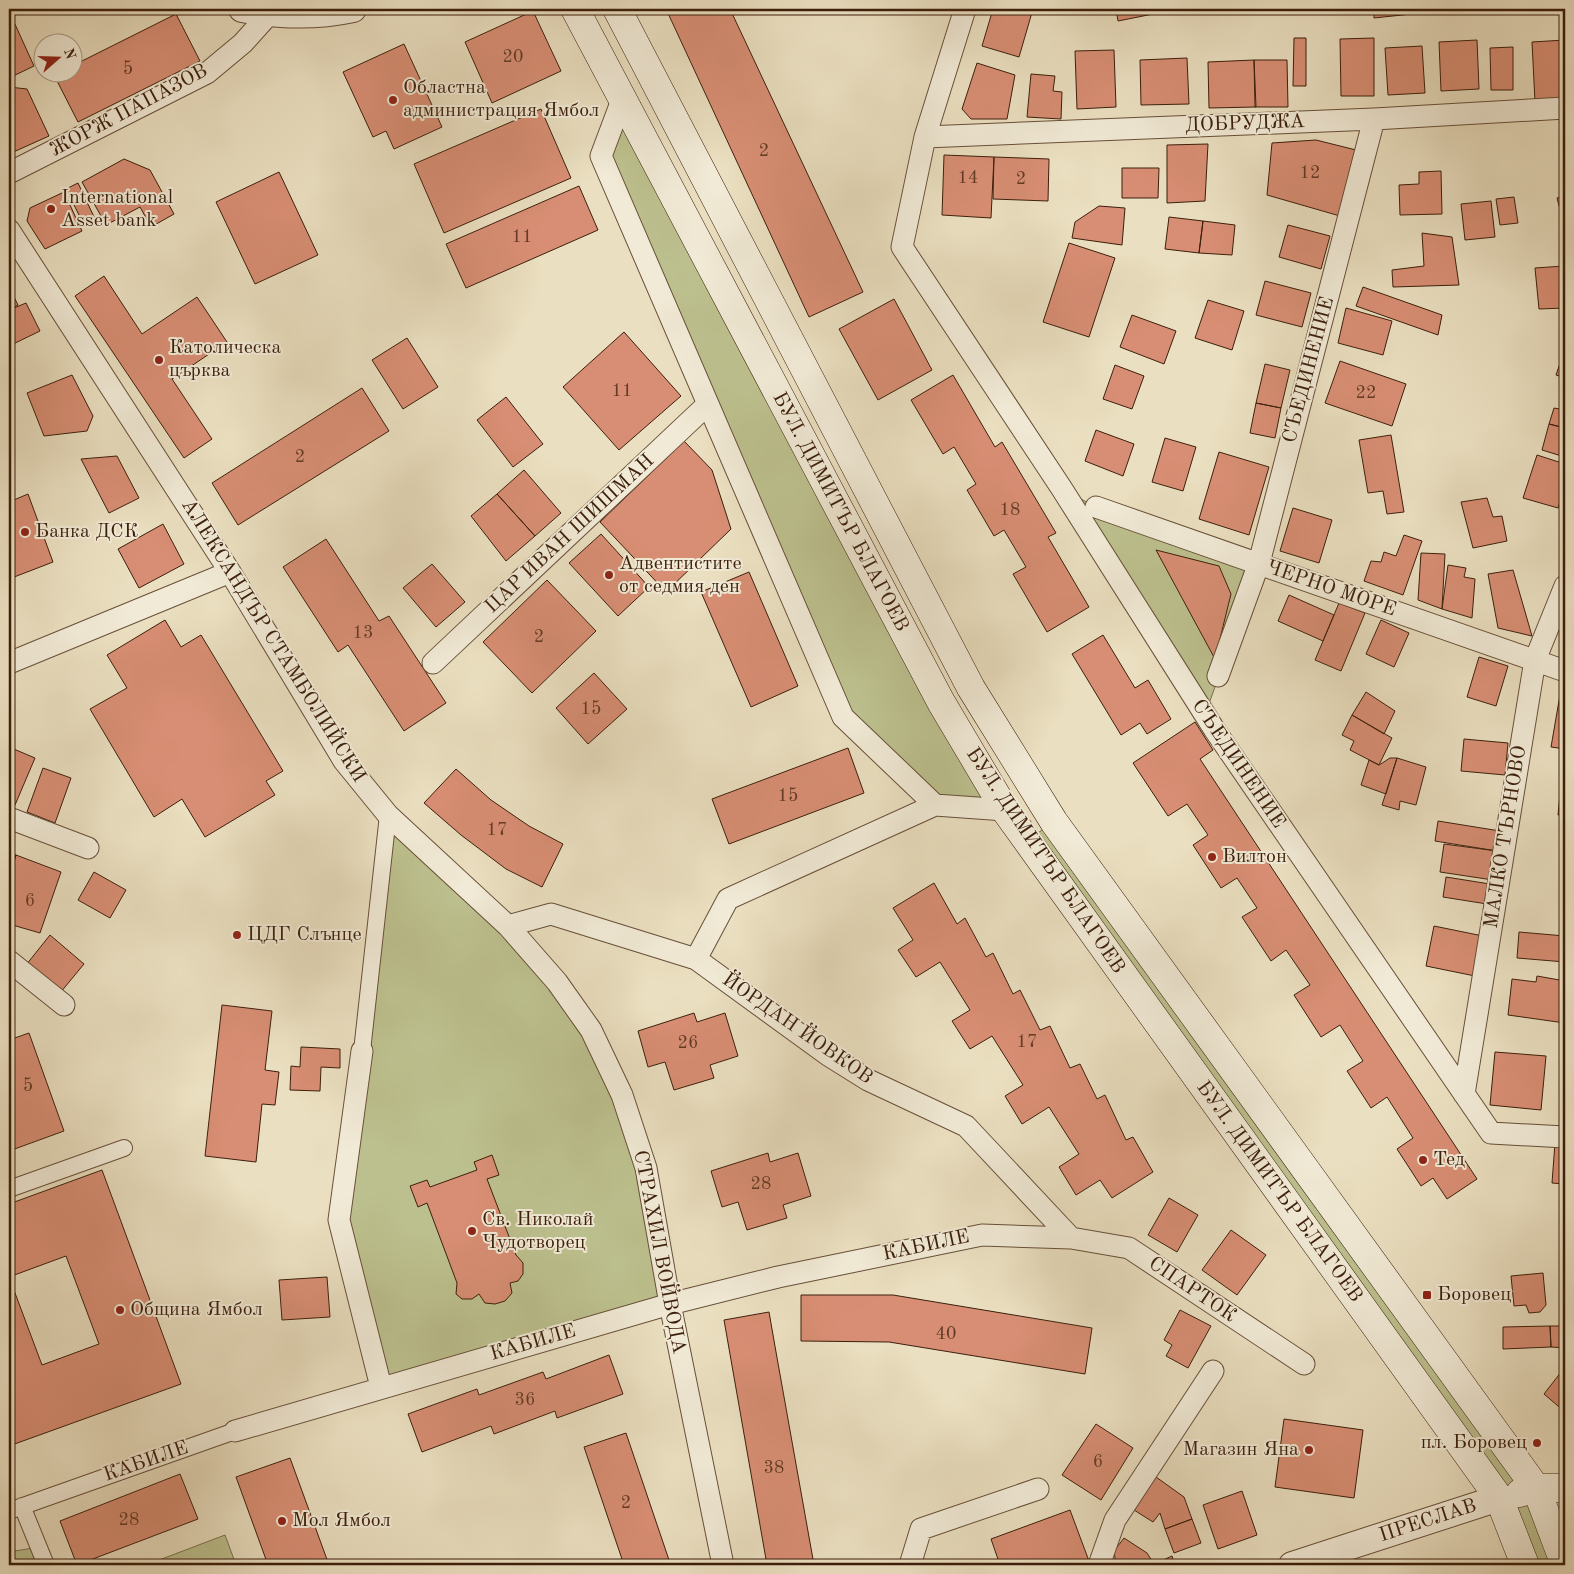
<svg xmlns="http://www.w3.org/2000/svg" width="1574" height="1574" font-family="'Old Standard TT',serif">
<style>
.green{fill:#bcc08e;stroke:#7c704c}
.building{fill:#d88e74;stroke:#3c1f0b;fill-rule:evenodd}
.lines{fill:none;stroke-linecap:round;stroke-linejoin:round}
.pedestrian-casing{stroke:#684f38;stroke-width:18}
.minor-casing{stroke:#684f38;stroke-width:23}
.tertiary-casing{stroke:#684f38;stroke-width:28}
.secondary-casing{stroke:#3c1f0b;stroke-width:29}
.pedestrian{stroke:#f1ead6;stroke-width:16}
.minor{stroke:#f1ead6;stroke-width:21}
.tertiary{stroke:#f1ead6;stroke-width:26}
.secondary{stroke:#f1ead6;stroke-width:28}
.poi-dot{fill:#8f2418;stroke:#f1ead6;stroke-width:2}
.labels{text-anchor:middle;dominant-baseline:central;stroke-width:4;stroke-linejoin:round;paint-order:stroke}
.number-label{font-size:18px;fill:#633b25}
.poi-label{font-size:20px;fill:#3c1f0b;stroke:#f1ead6;text-anchor:start}
.street-label{font-size:20px;fill:#3c1f0b;stroke:#f1ead6}
</style>
<rect width="100%" height="100%" fill="#eadfc0"/>
<filter id="stains"><feTurbulence type="fractalNoise" baseFrequency=".004" numOctaves="4"/><feColorMatrix values="0 0 0 0 .2 0 0 0 0 .09 0 0 0 0 .02 0 0 0 .5 -.17"/></filter>
<radialGradient id="worn" r=".72"><stop offset=".6" stop-color="#630" stop-opacity="0"/><stop offset="1" stop-color="#630" stop-opacity=".3"/></radialGradient>
<path class="green" d="M622 100 1005 810 935 805 843 717 601 156Z
M1062 489 1096 507 1259 563 1205 715Z
M388 815 508 926 622 1095 670 1304 381 1387 339 1220Z
M1054 822 1536 1488 1565 1565H1525L1499 1498 1026 841Z
M225 1535 236 1565H146Z
M39 1547 46 1565H9V1552Z"/>
<path class="building" d="M666 9H730L863 292 809 317Z
M993 9H1033L1019 57 982 46Z
M1116 9H1152L1153 14 1118 21Z
M1374 9H1421V13L1374 18Z
M9 11 34 66 9 78Z
M533 11 561 71 492 103 465 42Z
M176 14 200 61 78 122 54 75 59 72H72V66Z
M1294 38H1306V86H1293Z
M1374 38V96H1341L1340 39Z
M1477 40 1479 89 1441 91 1439 42Z
M1565 40V101L1535 102 1532 42Z
M404 44 442 127 394 149 386 131 373 137 343 72Z
M1422 46 1425 93 1388 95 1385 48Z
M1513 47V90H1491L1490 48Z
M1114 50 1116 107 1077 109 1075 51Z
M1187 58 1189 104 1141 105 1140 60Z
M1254 60 1256 107 1209 108 1208 62Z
M1254 60H1287L1288 107H1255Z
M977 63 1015 75 1007 119H971L962 109Z
M1031 74 1055 76 1053 91 1062 92 1061 119 1027 117Z
M9 87 27 89 49 136 9 154Z
M541 109 571 178 444 233 414 164Z
M1316 140 1356 150 1340 216 1267 195 1272 143Z
M1208 144 1205 201 1167 203V145Z
M944 155 994 157 991 218 942 215Z
M994 157 1049 159 1048 201 993 199Z
M124 159 150 170 174 214 151 227 140 207 106 225 82 182Z
M1122 168H1159L1158 198H1122Z
M1441 171 1442 214 1400 215 1399 185 1419 184V172Z
M279 172 318 255 255 284 216 202Z
M78 183 96 221 85 227 66 189Z
M579 186 598 230 466 288 446 244Z
M64 192 82 231 45 249 27 221 30 208Z
M1565 195V220L1563 221 1557 198Z
M1514 197 1518 223 1500 225 1496 199Z
M1491 201 1495 237 1465 240 1461 204Z
M1099 206 1125 208 1122 245 1072 238 1075 222Z
M1169 217 1203 221 1199 253 1165 249Z
M1203 221 1235 225 1232 255 1199 253Z
M1288 225 1330 236 1321 269 1279 257Z
M1422 233 1452 237 1459 285 1393 287 1392 270 1424 266Z
M1069 243 1115 258 1089 337 1043 322Z
M1564 266 1565 267V308L1539 309 1535 268Z
M104 276 142 334 197 297 227 342 172 379 212 439 184 458 75 296Z
M1265 281 1311 293 1302 327 1256 315Z
M9 287 18 305 9 310Z
M1363 287 1442 315 1438 335 1356 306Z
M894 299 932 370 878 400 839 329Z
M1208 300 1244 311 1232 350 1195 338Z
M26 303 40 331 9 346V310Z
M1346 308 1392 321 1383 355 1338 343Z
M1132 315 1176 331 1164 364 1120 347Z
M624 332 681 396 619 450 563 387Z
M407 338 438 387 403 409 372 360Z
M1565 349V378L1556 375Z
M1340 361 1406 384 1392 426 1325 403Z
M1265 364 1290 370 1281 408 1256 403Z
M1115 365 1144 376 1132 409 1103 399Z
M72 375 93 416 87 431 44 436 27 393Z
M953 375 995 447 1002 442 1056 533 1048 537 1089 607 1047 632 1013 574 1026 567 1004 530 994 536 967 490 976 484 954 447 943 454 911 400Z
M362 388 389 431 238 525 212 483Z
M506 397 543 444 513 467 477 420Z
M1256 403 1281 408 1275 438 1250 433Z
M1554 408 1565 410V428L1549 424Z
M1549 424 1565 428V457L1542 450Z
M1096 430 1134 444 1123 476 1085 461Z
M1391 435 1404 512 1387 514 1383 491 1368 493 1359 440Z
M1165 438 1196 447 1183 491 1152 482Z
M684 441 712 470 731 529 666 592 600 522Z
M1219 452 1269 467 1249 535 1199 519Z
M1537 455 1565 464V487L1558 508 1523 498Z
M117 456 139 498 109 513 81 459Z
M524 470 561 513 535 536 497 494Z
M28 494 53 562 9 579V502Z
M497 494 535 536 506 561 471 516Z
M1487 498 1493 517 1502 516 1507 541 1473 548 1461 502Z
M1293 508 1332 520 1319 563 1280 551Z
M163 524 184 564 139 588 118 549Z
M601 534 649 587 618 616 569 563Z
M1404 535 1422 541 1403 595 1364 581 1371 561 1381 562 1384 552 1396 556Z
M326 539 379 621 389 616 446 703 404 731 348 645 338 652 283 567Z
M1156 550 1219 566 1231 594 1215 659Z
M1421 553 1445 554 1442 609 1418 600Z
M432 564 465 602 436 627 403 588Z
M1448 565 1466 568 1464 577 1475 579 1472 618 1442 609Z
M1513 570 1532 636 1498 628 1488 574Z
M749 572 798 686 751 707 701 592Z
M547 580 596 631 532 693 483 642Z
M1289 595 1334 615 1323 641 1278 621Z
M1339 603 1365 613 1341 671 1315 660Z
M165 620 181 647 201 635 283 771 266 781 275 795 205 837 182 799 154 817 90 709 127 688 107 655Z
M1381 620 1409 633 1394 667 1366 654Z
M1103 635 1135 688 1148 680 1171 719 1147 734 1140 723 1121 735 1072 654Z
M1479 657 1508 666 1496 706 1467 697Z
M594 673 627 709 588 744 556 708Z
M1366 692 1395 711 1384 734 1352 715Z
M1560 695 1565 696V749L1551 747Z
M1352 715 1392 738 1379 765 1350 750 1354 741 1342 735Z
M1195 722 1213 750 1200 759 1477 1179 1447 1199 1433 1178 1421 1186 1397 1149 1413 1138 1387 1097 1371 1108 1347 1071 1363 1061 1340 1025 1321 1037 1294 995 1310 985 1286 950 1271 961 1242 917 1257 908 1237 878 1221 888 1193 845 1208 835 1187 804 1168 816 1133 763Z
M1464 739 1508 743 1505 775 1461 771Z
M9 747 35 758 15 805 9 802Z
M848 748 864 793 729 844 712 799Z
M1390 758H1397L1386 794 1361 785 1369 760 1379 765Z
M1397 758 1426 767 1416 805 1400 801 1399 810 1382 805Z
M43 768 71 778 55 823 27 812Z
M456 769 491 800 529 826 563 844 542 887 506 869 461 835 424 803Z
M1562 773H1565V815H1558Z
M1438 821 1500 831 1497 851 1435 841Z
M1444 844 1497 851 1493 880 1440 872Z
M9 852 16 855 9 878Z
M16 855 61 872 40 933 9 924V878Z
M94 872 126 890 110 918 78 900Z
M1446 877 1490 884 1487 904 1443 897Z
M934 883 957 924 965 918 986 957 993 953 1013 994 1020 990 1040 1030 1050 1026 1070 1068 1080 1064 1097 1099 1105 1095 1126 1140 1133 1137 1153 1172 1112 1198 1100 1180 1076 1195 1059 1167 1079 1154 1049 1107 1022 1124 1005 1096 1023 1085 992 1036 970 1049 952 1021 970 1010 940 962 916 977 898 950 913 940 893 908Z
M1434 926 1483 936 1475 976 1426 966Z
M1519 932 1565 936V962L1517 958Z
M50 935 84 964 60 993 26 965Z
M1537 976 1565 981V1023L1508 1015 1512 979 1536 982Z
M222 1005 272 1011 265 1070 279 1072 275 1105 262 1104 256 1162 205 1156Z
M694 1013 697 1022 725 1013 738 1056 710 1065 714 1078 674 1090 665 1062 648 1067 638 1031Z
M29 1033 64 1131 9 1151V1040Z
M301 1047 340 1049V1068L321 1067 320 1091 290 1090 291 1066 300 1067Z
M1495 1052 1546 1056 1541 1110 1490 1105Z
M1555 1143 1565 1144V1184L1552 1183Z
M768 1153 770 1162 798 1153 811 1196 783 1205 787 1218 747 1230 738 1202 722 1207 711 1171Z
M492 1155 499 1175 487 1179 516 1255 523 1263V1274L518 1281 510 1283 512 1293 505 1301 495 1304 485 1303 479 1294 472 1299H462L456 1294 457 1283 427 1203 418 1207 410 1186 427 1180 430 1187 477 1170 474 1162Z
M102 1170 181 1384 9 1446V1204ZM66 1256 99 1344 42 1365 9 1277Z
M1169 1198 1198 1215 1177 1252 1148 1235Z
M1231 1230 1266 1255 1237 1295 1202 1270Z
M1543 1273 1546 1305 1540 1312 1529 1313 1526 1305 1514 1306 1511 1276Z
M327 1277 330 1317 282 1320 279 1280Z
M801 1295H893L1092 1328 1085 1374 889 1342 801 1341Z
M1180 1310 1211 1326 1188 1368 1166 1356 1172 1345 1164 1340Z
M769 1312 776 1352 814 1565H767L724 1320Z
M1550 1326H1565V1348L1551 1347Z
M1550 1326 1551 1347 1503 1349V1327Z
M609 1355 623 1394 557 1418 555 1411 494 1434 491 1426 422 1452 408 1414 477 1389 479 1395 543 1372 546 1379Z
M1565 1367V1412L1544 1394Z
M1284 1419 1363 1430 1354 1498 1275 1487Z
M1096 1424 1133 1448 1101 1500 1062 1475Z
M626 1433 669 1560 652 1565H624L584 1447Z
M290 1458 329 1565H268L236 1477Z
M180 1474 198 1519 77 1565 60 1521Z
M1156 1477 1184 1497 1192 1519 1165 1529 1160 1513 1153 1522 1134 1510Z
M1242 1491 1257 1535 1218 1549 1203 1505Z
M1070 1510 1089 1561 1078 1565H1000L991 1539Z
M1192 1519 1201 1543 1174 1553 1165 1529Z
M1124 1538 1147 1553 1154 1564 1172 1556 1175 1565H1116L1114 1551Z"/>
<g class="lines">
<defs>
<path id="pedestrian" d="M362 1051 388 815
M9 1189 124 1148
M22 1506 46 1565
M9 1511 235 1431"/>
<path id="minor" d="M965 9 925 137 902 247 1062 489 1214 729 1491 1133 1565 1137
M622 100 601 156 843 717 935 805 1005 810
M925 137 1374 119 1565 108
M9 173 207 73 243 43 269 14 270 9
M9 230 230 572 344 761 388 815 508 926 557 982 591 1030 622 1095 646 1168 670 1304 723 1565
M1096 507 1565 671
M9 663 230 572
M433 663 707 405
M1218 676 1259 563 1374 119
M9 818 88 848
M508 926 551 914 696 959 828 1055 868 1080 966 1126 1071 1238
M696 959 728 899 935 805
M9 961 64 1005
M362 1051 339 1220 381 1387
M1464 1094 1535 660 1565 586
M235 1431 670 1304 778 1277 982 1235 1071 1238 1129 1248 1304 1364
M910 1565 921 1529 1038 1489
M1099 1565 1115 1520 1213 1371"/>
<path id="tertiary" d="M242 9C279 16 316 17 353 9
M1292 1565 1499 1498"/>
<path id="secondary" d="M575 9 941 702 1005 810 1499 1498 1525 1565
M617 9 971 688 1054 822 1536 1488 1565 1565
M1520 1493 1536 1488H1565"/>
</defs>
<use href="#pedestrian" class="pedestrian-casing"/>
<use href="#minor" class="minor-casing"/>
<use href="#tertiary" class="tertiary-casing"/>
<use href="#secondary" class="secondary-casing"/>
<use href="#pedestrian" class="pedestrian"/>
<use href="#minor" class="minor"/>
<use href="#tertiary" class="tertiary"/>
<use href="#secondary" class="secondary"/>
</g>
<g class="poi-dot">
<circle cx="393" cy="100" r="5"/>
<circle cx="51" cy="209" r="5"/>
<circle cx="159" cy="360" r="5"/>
<circle cx="25" cy="532" r="5"/>
<circle cx="609" cy="575" r="5"/>
<circle cx="1212" cy="857" r="5"/>
<circle cx="237" cy="935" r="5"/>
<circle cx="1423" cy="1160" r="5"/>
<circle cx="472" cy="1231" r="5"/>
<rect x="1422" y="1290" width="10" height="10" rx="2.5"/>
<circle cx="120" cy="1310" r="5"/>
<circle cx="1537" cy="1443" r="5"/>
<circle cx="1309" cy="1450" r="5"/>
<circle cx="282" cy="1521" r="5"/>
</g>
<g class="labels">
<g class="number-label">
<text x="513" y="57">20</text>
<text x="128" y="69">5</text>
<text x="764" y="151">2</text>
<text x="1310" y="173">12</text>
<text x="968" y="178">14</text>
<text x="1021" y="179">2</text>
<text x="522" y="237">11</text>
<text x="622" y="391">11</text>
<text x="1366" y="393">22</text>
<text x="300" y="457">2</text>
<text x="1010" y="510">18</text>
<text x="363" y="633">13</text>
<text x="539" y="637">2</text>
<text x="591" y="709">15</text>
<text x="788" y="796">15</text>
<text x="497" y="830">17</text>
<text x="30" y="901">6</text>
<text x="1027" y="1042">17</text>
<text x="688" y="1043">26</text>
<text x="28" y="1086">5</text>
<text x="761" y="1184">28</text>
<text x="946" y="1334">40</text>
<text x="525" y="1400">36</text>
<text x="1098" y="1462">6</text>
<text x="774" y="1468">38</text>
<text x="626" y="1503">2</text>
<text x="129" y="1520">28</text>
</g>
<g class="poi-label">
<text x="403" y="88">Областна<tspan x="403" dy="23">администрация Ямбол</tspan></text>
<text x="61" y="198">International<tspan x="61" dy="23">Asset bank</tspan></text>
<text x="169" y="348">Католическа<tspan x="169" dy="23">църква</tspan></text>
<text x="35" y="532">Банка ДСК</text>
<text x="619" y="564">Адвентистите<tspan x="619" dy="23">от седмия ден</tspan></text>
<text x="1222" y="857">Вилтон</text>
<text x="247" y="935">ЦДГ Слънце</text>
<text x="1433" y="1160">Тед</text>
<text x="482" y="1220">Св. Николай<tspan x="482" dy="23">Чудотворец</tspan></text>
<text x="1437" y="1295">Боровец</text>
<text x="130" y="1310">Община Ямбол</text>
<text x="1527" y="1443" text-anchor="end">пл. Боровец</text>
<text x="1299" y="1450" text-anchor="end">Магазин Яна</text>
<text x="292" y="1521">Мол Ямбол</text>
</g>
<g class="street-label">
<text transform="translate(129 111) rotate(-28)">ЖОРЖ ПАПАЗОВ</text>
<text transform="translate(1245 124) rotate(-2)">ДОБРУДЖА</text>
<text transform="translate(1309 370) rotate(-75)">СЪЕДИНЕНИЕ</text>
<text transform="translate(840 512) rotate(62)">БУЛ. ДИМИТЪР БЛАГОЕВ</text>
<text transform="translate(570 534) rotate(-43)">ЦАР ИВАН ШИШМАН</text>
<text transform="translate(1331 589) rotate(19)">ЧЕРНО МОРЕ</text>
<text transform="translate(273 641) rotate(58)">АЛЕКСАНДЪР СТАМБОЛИЙСКИ</text>
<text transform="translate(1238 764) rotate(56)">СЪЕДИНЕНИЕ</text>
<text transform="translate(1506 837) rotate(-81)">МАЛКО ТЪРНОВО</text>
<text transform="translate(1045 861) rotate(56)">БУЛ. ДИМИТЪР БЛАГОЕВ</text>
<text transform="translate(797 1029) rotate(35)">ЙОРДАН ЙОВКОВ</text>
<text transform="translate(1279 1192) rotate(54)">БУЛ. ДИМИТЪР БЛАГОЕВ</text>
<text transform="translate(926 1246) rotate(-12)">КАБИЛЕ</text>
<text transform="translate(659 1252) rotate(79)">СТРАХИЛ ВОЙВОДА</text>
<text transform="translate(1192 1290) rotate(34)">СПАРТОК</text>
<text transform="translate(533 1343) rotate(-16)">КАБИЛЕ</text>
<text transform="translate(146 1462) rotate(-19)">КАБИЛЕ</text>
<text transform="translate(1428 1521) rotate(-18)">ПРЕСЛАВ</text>
</g>
</g>
<rect width="1574" height="1574" fill="none" stroke="#eadfc0" stroke-width="30"/>
<rect x="10" y="10" width="1554" height="1554" fill="none" stroke="#3c1f0b" stroke-width="2.5"/>
<rect x="15" y="15" width="1544" height="1544" fill="none" stroke="#3c1f0b"/>
<g transform="translate(58 58) rotate(70)"><circle r="24" fill="#f1ead6" stroke="#a99985"/>
<path d="M0-4L9 19L0 12L-9 19Z" fill="#8f2418"/>
<text y="-8" font-size="14" font-weight="bold" text-anchor="middle" fill="#3c1f0b">N</text>
</g>
<rect width="100%" height="100%" filter="url(#stains)"/>
<rect width="100%" height="100%" fill="url(#worn)"/>
</svg>
